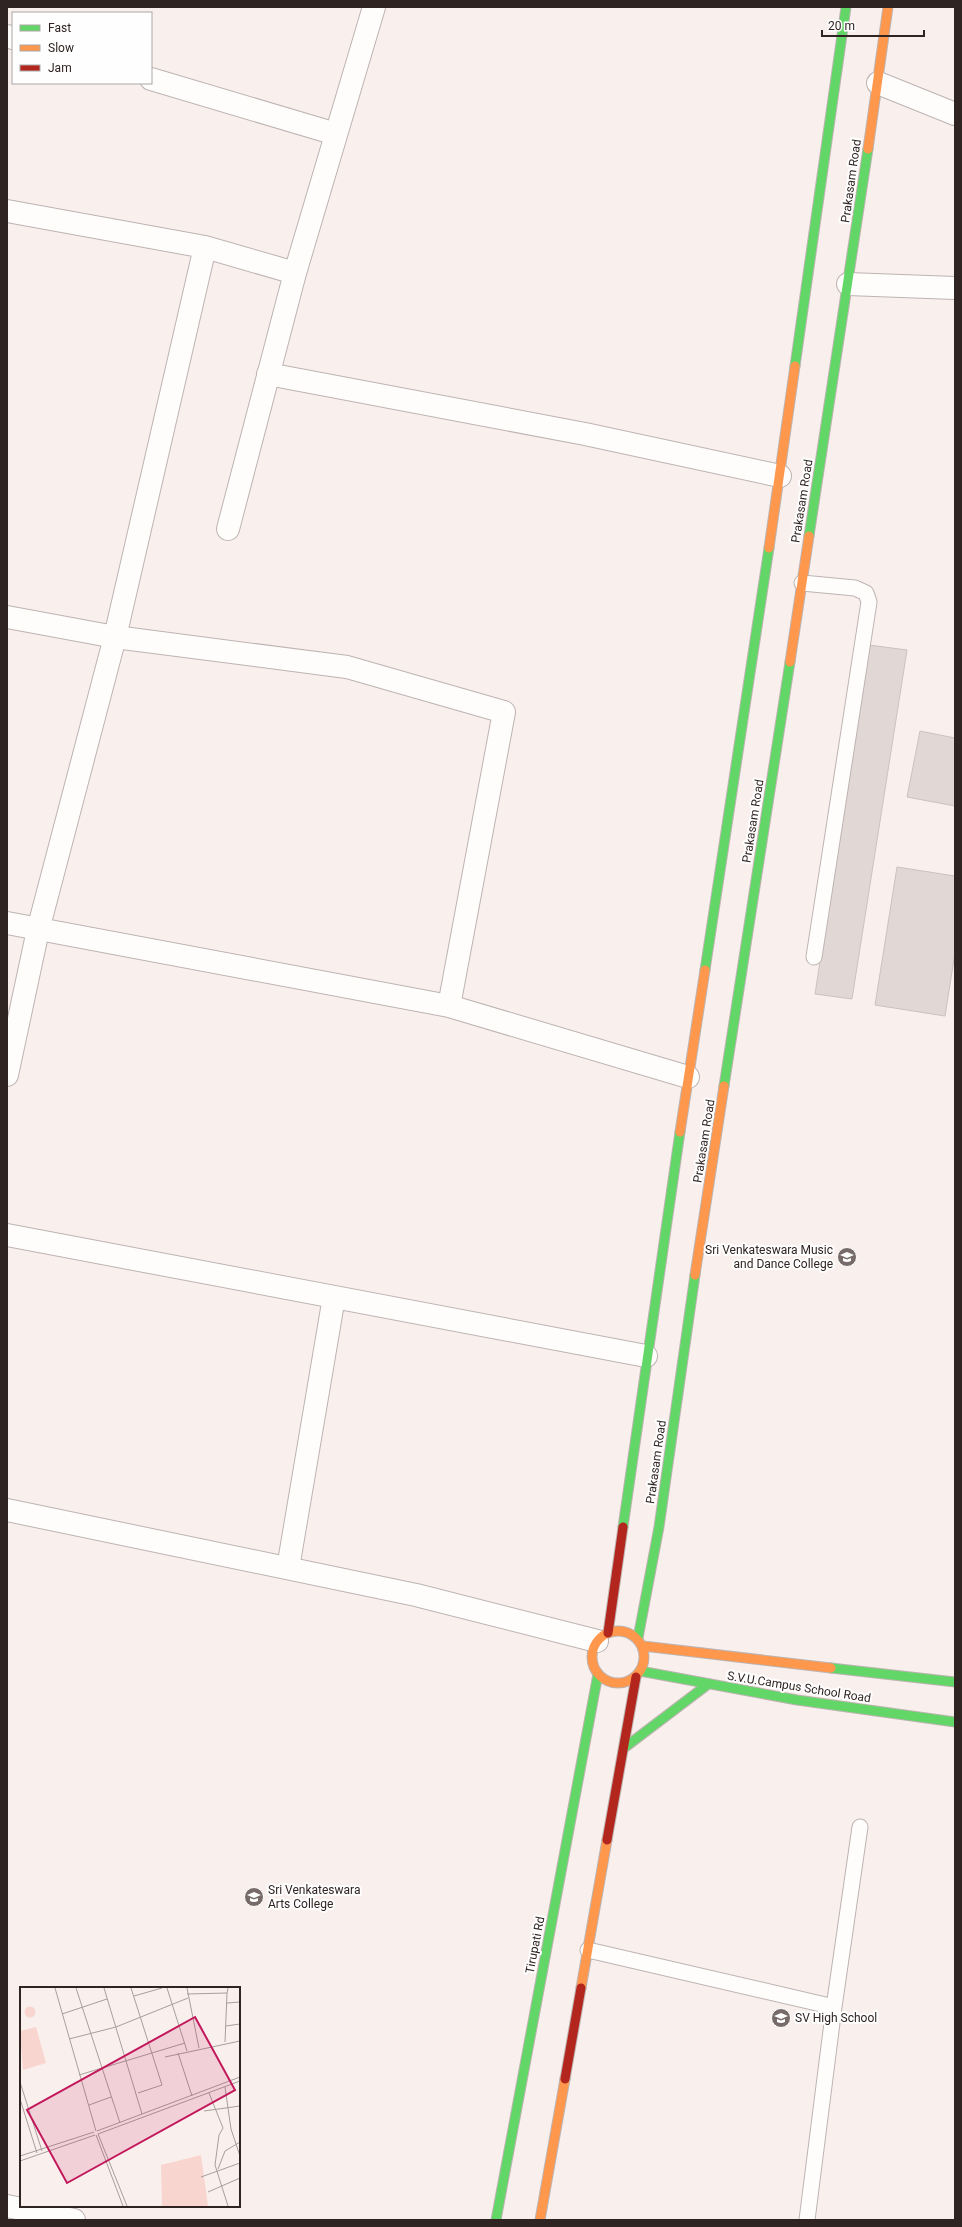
<svg xmlns="http://www.w3.org/2000/svg" width="962" height="2227" font-family="Roboto,sans-serif">
<style>
.building{fill:#e1d8d6;stroke:#cbc2c0}
.lines{fill:none;stroke-linecap:round;stroke-linejoin:round}
.lane-casing{stroke:#bdb4b2;stroke-width:17}
.street-casing{stroke:#bdb4b2;stroke-width:24}
.fast-casing{stroke:#bdb4b2;stroke-width:11}
.slow-casing{stroke:#bdb4b2;stroke-width:11}
.jam-casing{stroke:#bdb4b2;stroke-width:11}
.lane{stroke:#fefdfc;stroke-width:15}
.street{stroke:#fefdfc;stroke-width:22}
.fast{stroke:#63d668;stroke-width:9}
.slow{stroke:#ff974d;stroke-width:9}
.jam{stroke:#b3261e;stroke-width:9}
.labels{text-anchor:middle;dominant-baseline:central;stroke-width:4;stroke-linejoin:round;paint-order:stroke}
.street-label{font-size:12px;fill:#2f2422;stroke:#fefefe}
.poi-label{font-size:12px;fill:#2f2422;stroke:#fefefe;text-anchor:start}
.inset-road{fill:none;stroke:#a89e9c;stroke-width:1}
.view{fill:#c2185b;fill-opacity:0.15;stroke:#c2185b;stroke-width:2}
.inset-edge{fill:none;stroke:#2f2422;stroke-width:2}
</style>
<rect width="100%" height="100%" fill="#f9f0ee"/>
<path class="building" d="M869 645 907 650 852 999 815 994Z
M920 731 955 738V806L907 797Z
M897 867 955 876V953L945 1016 875 1005Z"/>
<g class="lines">
<defs>
<path id="lane" d="M802 583 855 588 866 593 869 602 814 957
M588 1950 834 2007 807 2220
M834 2007 860 1827"/>
<path id="street" d="M7 36 13 38
M151 79 336 134
M878 83 955 114
M7 211 205 247 295 273
M848 284 955 288
M268 374 585 434 780 476
M228 529 295 273 374 7
M7 617 115 637 347 667 504 712 449 1006
M7 923 449 1006 688 1077
M7 1075 38 930 115 637 205 247
M7 1235 646 1356
M7 1510 416 1595 597 1641
M288 1568 334 1297
M7 2206 74 2220"/>
<path id="fast" d="M795 366 846 7
M809 536 868 149
M705 970 769 548
M724 1086 790 662
M623 1527 680 1132
M638 1638 659 1527 695 1275
M831 1668 955 1682
M640 1671 797 1700 955 1722
M624 1748 707 1685
M496 2220 598 1674"/>
<path id="slow" d="M868 149 888 7
M769 548 795 366
M790 662 809 536
M680 1132 705 970
M695 1275 724 1086
M592 1657a26 26 0 1 1 52 0a26 26 0 1 1-52 0Z
M643 1646 831 1668
M581 1988 607 1840
M540 2220 565 2079"/>
<path id="jam" d="M608 1633 623 1527
M607 1840 636 1677
M565 2079 581 1988"/>
</defs>
<use href="#lane" class="lane-casing"/>
<use href="#street" class="street-casing"/>
<use href="#fast" class="fast-casing"/>
<use href="#slow" class="slow-casing"/>
<use href="#jam" class="jam-casing"/>
<use href="#lane" class="lane"/>
<use href="#street" class="street"/>
<use href="#fast" class="fast"/>
<use href="#slow" class="slow"/>
<use href="#jam" class="jam"/>
</g>
<defs>
<symbol id="university-disc" viewBox="-11 -11 22 22"><circle r="9.5" fill="#766b69" stroke="#fefefe"/><path d="M0-5L7-2L0 1L-7-2ZM-4 1L0 2.5L4 1V4Q0 6-4 4Z" fill="#fff"/></symbol>
<symbol id="school-disc" viewBox="-11 -11 22 22"><circle r="9.5" fill="#766b69" stroke="#fefefe"/><path d="M0-5L7-2L0 1L-7-2ZM-4 1L0 2.5L4 1V4Q0 6-4 4Z" fill="#fff"/></symbol>
</defs>
<g fill-rule="evenodd">
<use href="#university-disc" x="836" y="1246" width="22" height="22"/>
<use href="#university-disc" x="243" y="1886" width="22" height="22"/>
<use href="#school-disc" x="770" y="2007" width="22" height="22"/>
</g>
<g class="labels">
<g class="street-label">
<text transform="translate(851 181) rotate(-82)">Prakasam Road</text>
<text transform="translate(802 501) rotate(-81)">Prakasam Road</text>
<text transform="translate(753 821) rotate(-81)">Prakasam Road</text>
<text transform="translate(704 1141) rotate(-81)">Prakasam Road</text>
<text transform="translate(656 1462) rotate(-82)">Prakasam Road</text>
<text transform="translate(799 1687) rotate(9)">S.V.U.Campus School Road</text>
<text transform="translate(535 1945) rotate(-79)">Tirupati Rd</text>
</g>
<g class="poi-label">
<text x="833" y="1250" text-anchor="end">Sri Venkateswara Music<tspan x="833" dy="14">and Dance College</tspan></text>
<text x="268" y="1890">Sri Venkateswara<tspan x="268" dy="14">Arts College</tspan></text>
<text x="795" y="2018">SV High School</text>
</g>
</g>
<g transform="translate(20 1987)">
<rect width="220" height="220" fill="#f9f0ee"/>
<path d="M4.5 25a5.5 5.5 0 1 1 11 0a5.5 5.5 0 1 1-11 0ZM16 40 26 76 3 83 0 44ZM181 168 188 219H142L141 178Z" fill="#f9d5cf"/>
<path class="inset-road" d="M35 1 76 144M56 1 100 136M84 1 122 127M111 1 142 98 118 106M147 1 167 64M167 1 179 61M167 7 207 6 208 1M114 9 142 1M207 16 220 15M42 27 87 12M206 39 220 37M49 52 96 40 168 11M205 55 207 6M158 66 172 109M145 70 220 54M59 88 165 56M0 95 22 164M205 100 211 142 220 169M189 106 203 141 199 148 195 178 208 219M0 112 17 166M69 118 91 110M184 124 220 119M77 144 220 90M78 147 107 219M78 147 220 94M76 148 103 219M0 169 74 145M0 174 75 148M198 182 205 164 220 155M181 190 220 176M188 205 220 191"/>
<path class="view" d="M175 30 215 103 47 196 7 123Z"/>
<rect width="220" height="220" class="inset-edge"/>
</g>
<rect width="962" height="2227" fill="none" stroke="#2f2422" stroke-width="16"/>
<rect x="12" y="12" width="140" height="72" fill="#fefefe" stroke="#aba7a6"/>
<rect x="20" y="25" width="20" height="6" fill="#63d668" stroke="#aba7a6"/>
<text x="48" y="32" font-size="12" fill="#2f2422">Fast</text>
<rect x="20" y="45" width="20" height="6" fill="#ff974d" stroke="#aba7a6"/>
<text x="48" y="52" font-size="12" fill="#2f2422">Slow</text>
<rect x="20" y="65" width="20" height="6" fill="#b3261e" stroke="#aba7a6"/>
<text x="48" y="72" font-size="12" fill="#2f2422">Jam</text>
<path d="M822 30v6h102v-6" fill="none" stroke="#2f2422" stroke-width="2"/>
<text x="828" y="30" font-size="12" fill="#2f2422" stroke="#fefefe" stroke-width="3" paint-order="stroke">20 m</text>
</svg>
